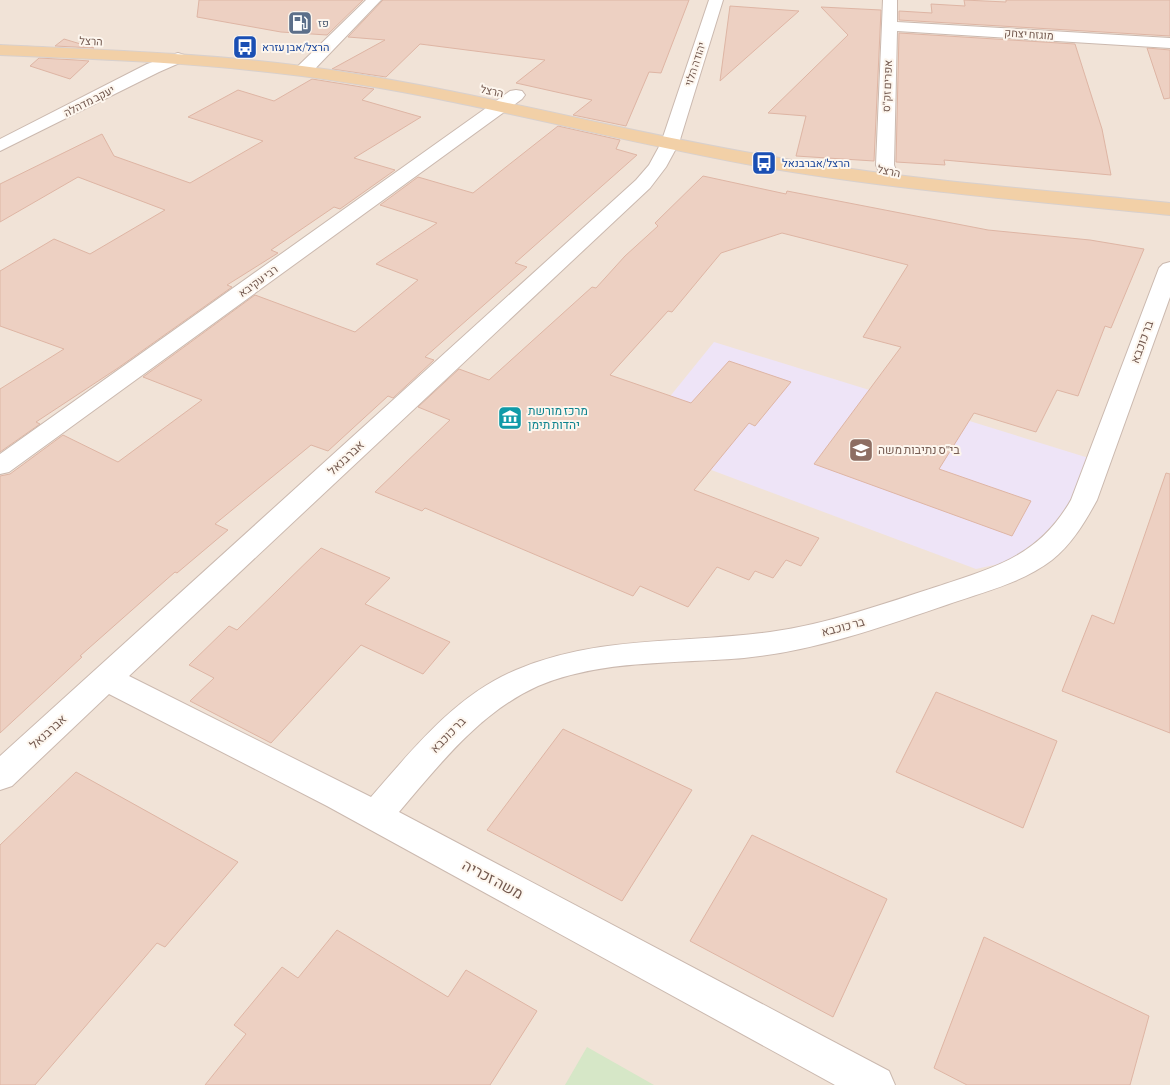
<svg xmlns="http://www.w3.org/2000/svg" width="1170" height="1085" font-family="'Asap Condensed',Heebo,sans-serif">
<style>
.residential{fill:#f1e3d7}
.education{fill:#eee4f7}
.green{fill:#d6e7c7}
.building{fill:#edd0c2;stroke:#deb5a4}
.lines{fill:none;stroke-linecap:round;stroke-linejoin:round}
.minor-casing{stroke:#cbb9af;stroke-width:2}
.major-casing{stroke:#d8d0cd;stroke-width:2}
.minor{fill:#fff;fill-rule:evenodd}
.major{fill:#f2d0a7;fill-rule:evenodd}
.labels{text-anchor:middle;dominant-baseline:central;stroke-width:4;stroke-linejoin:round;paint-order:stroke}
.far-service-label{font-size:11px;fill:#4e5e75;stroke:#fdf6ee;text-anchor:start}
.far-street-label{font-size:11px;fill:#72584e;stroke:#fdf6ee}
.far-transit-label{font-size:11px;fill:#164399;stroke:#fdf6ee;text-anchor:start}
.street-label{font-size:12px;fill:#72584e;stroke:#fdf6ee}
.culture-label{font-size:12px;fill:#0d838f;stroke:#fdf6ee;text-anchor:start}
.education-label{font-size:12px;fill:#785e54;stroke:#fdf6ee;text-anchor:start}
.near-street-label{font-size:15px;fill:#72584e;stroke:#fdf6ee}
</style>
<rect width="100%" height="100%" fill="#faf2e8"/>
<path class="residential" d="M0 0H1170V1085H0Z"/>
<path class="education" d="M714 342 1092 459 1062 526 1017 560 976 569 634 441Z"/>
<path class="green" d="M587 1047 654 1085H565Z"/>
<path class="building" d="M199 0H363L327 35 281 32 197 17Z
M383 0H689L661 73 649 72 626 126 573 115 592 100 516 83 545 60 420 44 386 77 332 69 385 40 348 37Z
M964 0 1006 2V0H1170V36L899 20V11L932 13 931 4 965 6Z
M730 6 799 11 720 81Z
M821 7 881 10 874 161 796 156 806 116 768 113 848 35Z
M899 33 1075 44 1102 129 1111 175 944 160 945 165 896 162Z
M64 39 94 48 55 46Z
M1147 48 1170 50V98L1164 99Z
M39 58 76 60 89 61 70 79 30 66Z
M312 79 374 89 362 100 421 117 354 158 395 170 340 209 334 207 271 250 278 253 227 285 232 287 118 368 36 422 40 424 0 452V389L64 349 0 326V271L54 239 90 254 165 210 78 177 0 222V184L102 134 114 156 190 183 263 141 188 117 238 90 274 101Z
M558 126 620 140 616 149 637 155 515 263 527 267 425 357 434 360 393 398 388 396 328 451 311 445 215 524 228 530 177 573 175 572 80 656 82 657 0 733V476L10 474 63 435 118 462 202 400 143 377 255 295 355 332 418 280 376 264 437 223 380 205 418 177 473 193Z
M703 176 786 194 787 191 988 230 1090 240 1144 249 1111 328 1105 326 1078 396 1057 390 1036 432 974 413 939 469 1031 501 1012 536 814 464 901 347 863 337 908 265 782 233 721 253 672 312 668 311 610 375 691 403 729 361 791 382 755 426 749 423 694 490 819 538 801 566 786 560 773 578 755 571 749 580 717 567 688 607 640 586 633 596 425 508 422 511 375 492 450 420 418 407 459 369 489 380 592 287 596 288 625 256 658 226 655 223Z
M1166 473 1170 474V733L1062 691 1092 615 1114 624Z
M321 548 390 578 365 604 450 642 423 674 361 645 271 743 190 701 214 678 189 665 229 626 237 630Z
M936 692 1057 741 1023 828 896 772Z
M563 729 692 790 622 901 487 830Z
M76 772 238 862 165 947 157 943 35 1085H0V845Z
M752 835 887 899 833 1017 690 941Z
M337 930 448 997 466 970 537 1011 490 1085H205L246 1034 234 1025 282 967 298 978Z
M984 937 1149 1016 1130 1085H967L934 1068Z"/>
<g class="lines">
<defs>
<path id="minor" d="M366 0H381L309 75H297L295 71 297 67Z
M709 0H723L679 143 666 167 650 188 129 676 371 797C413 749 456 695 516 670 598 635 684 644 770 632 828 624 883 604 939 586 996 567 1039 556 1071 500L1159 268 1163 264 1170 262V297L1097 500C1085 522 1072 544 1052 560 1022 583 983 592 949 604 882 627 815 651 744 658 676 664 602 659 538 686 480 712 439 765 399 812L889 1071 895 1085H835L327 806 109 694 12 786 0 790V756L636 180 649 165 661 143Z
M883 0H897V22L1170 38V48L897 31 894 165 896 170 894 174 887 176 880 174 876 165Z
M178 53 184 55 186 58 184 61 159 72 0 151V139L147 64Z
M516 90 522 91 525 95 522 99 9 472 0 474V454L510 91Z"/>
<path id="major" d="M0 45C101 50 202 53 302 66 463 87 620 132 780 158 909 180 1040 190 1170 203V215C1040 202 909 191 780 170 620 143 463 97 302 76 202 63 101 59 0 55Z"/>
</defs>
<use href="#minor" class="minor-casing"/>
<use href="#major" class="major-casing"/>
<use href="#minor" class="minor"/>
<use href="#major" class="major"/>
</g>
<defs>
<symbol id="fuel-square" viewBox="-11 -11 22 22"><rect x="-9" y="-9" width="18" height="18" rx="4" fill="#5c6f8a" stroke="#fdf6ee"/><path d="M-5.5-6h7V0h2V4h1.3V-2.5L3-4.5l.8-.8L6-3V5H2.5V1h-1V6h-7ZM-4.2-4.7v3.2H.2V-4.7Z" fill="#fff"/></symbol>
<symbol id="bus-square" viewBox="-11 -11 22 22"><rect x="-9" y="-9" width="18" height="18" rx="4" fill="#1a4fb4" stroke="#fdf6ee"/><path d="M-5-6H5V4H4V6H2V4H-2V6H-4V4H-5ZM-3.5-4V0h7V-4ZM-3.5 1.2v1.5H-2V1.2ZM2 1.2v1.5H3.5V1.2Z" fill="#fff"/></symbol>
<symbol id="museum-square" viewBox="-11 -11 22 22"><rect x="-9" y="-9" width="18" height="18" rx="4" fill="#0f9aa8" stroke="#fdf6ee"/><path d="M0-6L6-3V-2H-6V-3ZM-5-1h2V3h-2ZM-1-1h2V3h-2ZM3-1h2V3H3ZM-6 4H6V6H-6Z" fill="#fff"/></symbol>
<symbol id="school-square" viewBox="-11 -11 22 22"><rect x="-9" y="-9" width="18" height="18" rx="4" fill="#8d6e63" stroke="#fdf6ee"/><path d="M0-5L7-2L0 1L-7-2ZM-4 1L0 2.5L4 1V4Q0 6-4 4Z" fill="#fff"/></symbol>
</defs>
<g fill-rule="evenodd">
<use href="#fuel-square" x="286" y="9" width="28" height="28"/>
<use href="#bus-square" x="231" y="33" width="28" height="28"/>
<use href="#bus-square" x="750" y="149" width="28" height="28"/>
<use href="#museum-square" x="496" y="404" width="28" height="28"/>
<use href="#school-square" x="847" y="436" width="28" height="28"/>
</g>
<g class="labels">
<g class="far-service-label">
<text x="318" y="23">פז</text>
</g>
<g class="far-street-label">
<text transform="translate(1029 34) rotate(4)">מוגזח יצחק</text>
<text transform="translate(91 41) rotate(3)">הרצל</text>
<text transform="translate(695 64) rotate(-72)">יהודה הלוי</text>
<text transform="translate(887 86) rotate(-88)">אפרים זק"ס</text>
<text transform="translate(492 91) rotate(12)">הרצל</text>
<text transform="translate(89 101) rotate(-27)">יעקב מדהלה</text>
<text transform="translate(889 171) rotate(12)">הרצל</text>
<text transform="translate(258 281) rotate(-36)">רבי עקיבא</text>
</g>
<g class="far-transit-label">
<text x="262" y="47">הרצל/אבן עזרא</text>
<text x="782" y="163">הרצל/אברבנאל</text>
</g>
<g class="street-label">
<text transform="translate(1142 342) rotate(-70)">בר כוכבא</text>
<text transform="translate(346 458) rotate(-43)">אברבנאל</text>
<text transform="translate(843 627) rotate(-15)">בר כוכבא</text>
<text transform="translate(48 732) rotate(-42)">אברבנאל</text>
<text transform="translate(448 735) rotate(-46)">בר כוכבא</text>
</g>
<g class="culture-label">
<text x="528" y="411">מרכז מורשת<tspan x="528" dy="14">יהדות תימן</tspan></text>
</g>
<g class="education-label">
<text x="878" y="450">בי"ס נתיבות משה</text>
</g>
<g class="near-street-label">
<text transform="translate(493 879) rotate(28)">משה זכריה</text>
</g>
</g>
</svg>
